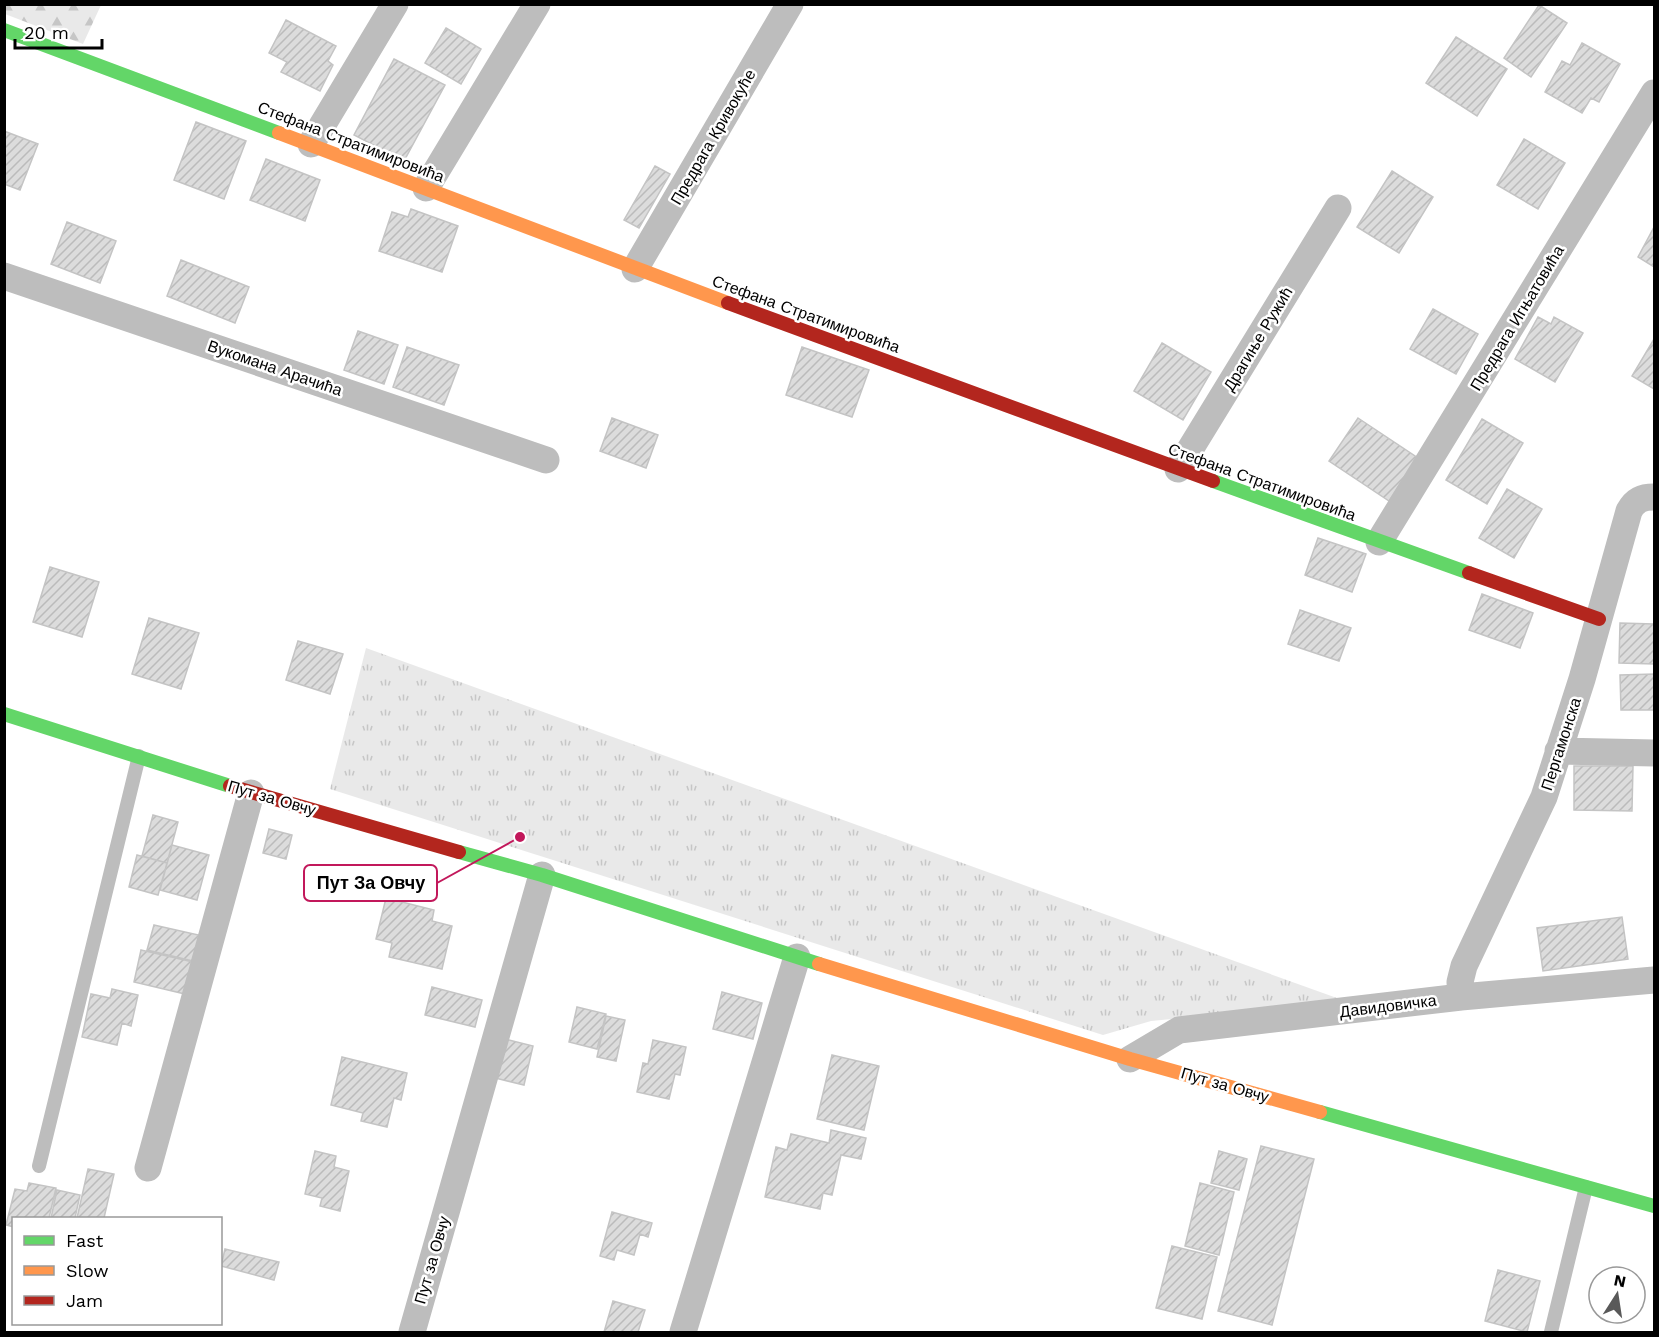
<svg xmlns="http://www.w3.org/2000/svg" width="1659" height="1337" font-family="'Work Sans',sans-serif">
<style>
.grass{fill:url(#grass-tufts)}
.forest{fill:url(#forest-firs)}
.building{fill:url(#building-hatch);stroke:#c4c4c4;stroke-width:1.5}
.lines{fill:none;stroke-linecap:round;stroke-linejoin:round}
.lane{stroke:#bdbdbd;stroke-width:14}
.street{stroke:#bdbdbd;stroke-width:27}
.fast{stroke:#63d668;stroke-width:14}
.slow{stroke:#ff974d;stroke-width:14}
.jam{stroke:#b3261e;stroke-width:14}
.labels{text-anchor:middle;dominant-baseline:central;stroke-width:5;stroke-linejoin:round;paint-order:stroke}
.street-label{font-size:16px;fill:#000;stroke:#fff}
.leader{fill:none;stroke:#c2185b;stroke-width:2}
.callout-dot{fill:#c2185b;stroke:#fff;stroke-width:2}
.callout{fill:#fff;stroke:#c2185b;stroke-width:2}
.callout-label{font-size:18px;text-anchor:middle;font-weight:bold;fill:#000}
</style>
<defs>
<pattern id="grass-tufts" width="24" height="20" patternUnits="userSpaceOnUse" patternTransform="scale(1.5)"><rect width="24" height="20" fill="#e9e9e9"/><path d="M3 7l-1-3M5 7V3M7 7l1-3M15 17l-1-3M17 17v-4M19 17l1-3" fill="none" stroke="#c6c6c6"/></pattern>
<pattern id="forest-firs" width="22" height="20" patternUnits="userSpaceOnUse" patternTransform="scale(1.5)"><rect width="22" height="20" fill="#e9e9e9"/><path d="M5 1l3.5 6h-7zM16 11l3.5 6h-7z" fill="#c6c6c6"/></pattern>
<pattern id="building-hatch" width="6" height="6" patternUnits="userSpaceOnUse" patternTransform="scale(1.5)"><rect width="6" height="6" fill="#dcdcdc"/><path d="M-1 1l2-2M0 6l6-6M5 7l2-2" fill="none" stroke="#bbb"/></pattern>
</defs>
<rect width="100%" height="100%" fill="#fff"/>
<path class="grass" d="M366 648 1348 1002 1151 1021 1103 1035 330 789Z"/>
<path class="forest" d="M4 5H101L83 44 5 14Z"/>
<path class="building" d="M1539 5 1567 23 1531 77 1504 58Z
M286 20 336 46 328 61 333 65 320 91 281 72 287 62 269 53Z
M446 28 481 49 461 84 425 63Z
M1456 37 1507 69 1477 116 1426 83Z
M1582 43 1620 64 1599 102 1591 98 1582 113 1545 92 1562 61 1570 65Z
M394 59 445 85 404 161 354 135Z
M196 122 246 141 224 199 174 180Z
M4 131 38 144 20 190 4 184Z
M1524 139 1565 163 1538 209 1497 185Z
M266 159 320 180 305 221 250 200Z
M655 166 670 174 639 228 624 220Z
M1392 171 1433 197 1399 253 1357 227Z
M411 209 458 226 442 272 379 251 392 212 408 217Z
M67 222 116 241 100 283 51 264Z
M1654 227V267L1638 257Z
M181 260 249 287 235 323 167 296Z
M1433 309 1478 334 1456 374 1410 349Z
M1538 317 1551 324 1554 317 1583 333 1555 382 1515 359Z
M358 331 398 345 384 384 344 370Z
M1654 339V389L1632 376Z
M1162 343 1211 372 1183 420 1134 391Z
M407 347 459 365 444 405 393 387Z
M802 347 869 370 852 417 786 395Z
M612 418 658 435 646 468 600 451Z
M1358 418 1418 458 1389 501 1329 461Z
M1482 419 1523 443 1487 504 1446 480Z
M1507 489 1542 509 1514 558 1479 538Z
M1318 538 1366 554 1352 592 1305 575Z
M50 567 99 582 82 637 33 622Z
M1482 594 1533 613 1520 648 1469 630Z
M1300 610 1351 628 1339 661 1288 644Z
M149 618 199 633 181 689 132 674Z
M1620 623 1654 624V664L1619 663Z
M298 641 343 654 330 694 286 680Z
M1654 674V710H1621L1620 675Z
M1574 766H1633L1632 811 1574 810Z
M153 815 178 822 167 863 142 856Z
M269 829 292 835 286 859 263 853Z
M172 845 209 855 197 900 160 890Z
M137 855 167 863 158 895 129 887Z
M386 898 434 910 432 921 452 926 442 969 389 957 392 943 376 939Z
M1622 917 1628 959 1543 971 1537 928Z
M154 925 203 936 197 962 147 950Z
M141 950 193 962 185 994 134 982Z
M432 987 482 1000 475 1027 425 1015Z
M112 989 138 995 131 1026 122 1023 117 1045 82 1037 91 994 110 998Z
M722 992 762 1003 753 1039 713 1029Z
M577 1007 606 1014 597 1049 569 1042Z
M606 1016 625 1020 616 1061 597 1057Z
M505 1039 533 1046 524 1085 495 1078Z
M653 1040 686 1047 680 1075 675 1074 669 1099 637 1092 643 1063 648 1064Z
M832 1055 879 1066 864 1130 817 1119Z
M342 1057 407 1073 401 1100 394 1098 387 1127 361 1121 363 1113 331 1105Z
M831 1130 866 1138 861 1159 841 1155 832 1195 823 1193 820 1209 765 1197 776 1147 787 1150 791 1134 829 1143Z
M1261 1146 1314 1159 1272 1325 1218 1311Z
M315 1151 336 1156 334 1167 349 1171 340 1211 320 1206 322 1198 305 1194Z
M1219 1151 1247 1159 1239 1190 1211 1183Z
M88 1169 114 1174 104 1218H77Z
M29 1183 56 1188 49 1218H14V1227L6 1225 15 1189 27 1191Z
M1200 1183 1234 1192 1219 1255 1185 1246Z
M57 1190 80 1195 75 1218H51Z
M612 1212 652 1223 648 1237 640 1234 634 1255 617 1250 614 1260 600 1256Z
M1172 1246 1217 1257 1202 1319 1156 1308Z
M225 1249 279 1262 274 1280 221 1266Z
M1498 1270 1540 1281 1527 1332 1485 1321Z
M613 1301 645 1310 638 1332H604Z"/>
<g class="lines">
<path class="lane" d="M39 1166 139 756
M1551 1332 1586 1187"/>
<path class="street" d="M311 144 395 4
M426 188 537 4
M635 269 790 4
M4 276 546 460
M1178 469 1338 208
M1379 542 1654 93
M1558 751 1654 753
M1461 997 1460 982 1464 966 1544 797 1582 679 1629 511C1635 500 1642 497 1654 497
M1130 1059 1179 1030 1461 997 1654 980
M148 1168 251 793
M412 1332 542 875
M683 1332 797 957"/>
<path class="fast" d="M4 30 279 133
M1213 481 1469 573
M4 714 230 786
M459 852 542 875 819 964
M1320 1112 1654 1206"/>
<path class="slow" d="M279 133 728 303
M819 964 1130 1059 1320 1112"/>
<path class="jam" d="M728 303 1213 481
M1469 573 1599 619
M230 786 459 852"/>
</g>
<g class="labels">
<g class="street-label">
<text transform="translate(713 137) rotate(-60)">Предрага Кривокуће</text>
<text transform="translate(351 142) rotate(21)">Стефана Стратимировића</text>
<text transform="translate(806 314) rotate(20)">Стефана Стратимировића</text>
<text transform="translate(1517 318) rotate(-59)">Предрага Игњатовића</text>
<text transform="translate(1258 339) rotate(-59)">Драгиње Ружић</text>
<text transform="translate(275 368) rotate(19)">Вукомана Арачића</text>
<text transform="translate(1262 482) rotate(20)">Стефана Стратимировића</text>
<text transform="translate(1561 744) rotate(-72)">Пергамонска</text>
<text transform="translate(272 798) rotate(16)">Пут за Овчу</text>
<text transform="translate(1388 1006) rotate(-7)">Давидовичка</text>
<text transform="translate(1225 1085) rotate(16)">Пут за Овчу</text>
<text transform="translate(432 1260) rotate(-74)">Пут за Овчу</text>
</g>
</g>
<path class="leader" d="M520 837L437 883"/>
<circle class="callout-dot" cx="520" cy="837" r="6"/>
<rect class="callout" x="304" y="865" width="133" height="36" rx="6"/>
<g class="callout-label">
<text x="371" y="889">Пут За Овчу</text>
</g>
<rect width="1659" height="1337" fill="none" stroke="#000000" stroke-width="12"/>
<rect x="12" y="1217" width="210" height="108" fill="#ffffff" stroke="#999999" stroke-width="1.5"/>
<rect x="24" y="1236" width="30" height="9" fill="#63d668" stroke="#999999" stroke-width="1.5"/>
<text x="66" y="1247" font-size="18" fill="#000000">Fast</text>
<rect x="24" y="1266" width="30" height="9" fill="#ff974d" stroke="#999999" stroke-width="1.5"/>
<text x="66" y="1277" font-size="18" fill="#000000">Slow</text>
<rect x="24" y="1296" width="30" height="9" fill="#b3261e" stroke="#999999" stroke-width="1.5"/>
<text x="66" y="1307" font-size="18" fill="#000000">Jam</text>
<g transform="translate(1617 1295) rotate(12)"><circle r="28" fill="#ffffff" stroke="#999999" stroke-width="1.5"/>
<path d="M0-4.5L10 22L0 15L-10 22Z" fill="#595959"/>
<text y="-9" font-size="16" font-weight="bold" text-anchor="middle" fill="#000000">N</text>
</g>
<path d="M15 39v9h87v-9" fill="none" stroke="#000000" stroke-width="3"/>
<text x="24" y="39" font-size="18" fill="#000000" stroke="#ffffff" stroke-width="4.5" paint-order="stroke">20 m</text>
</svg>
